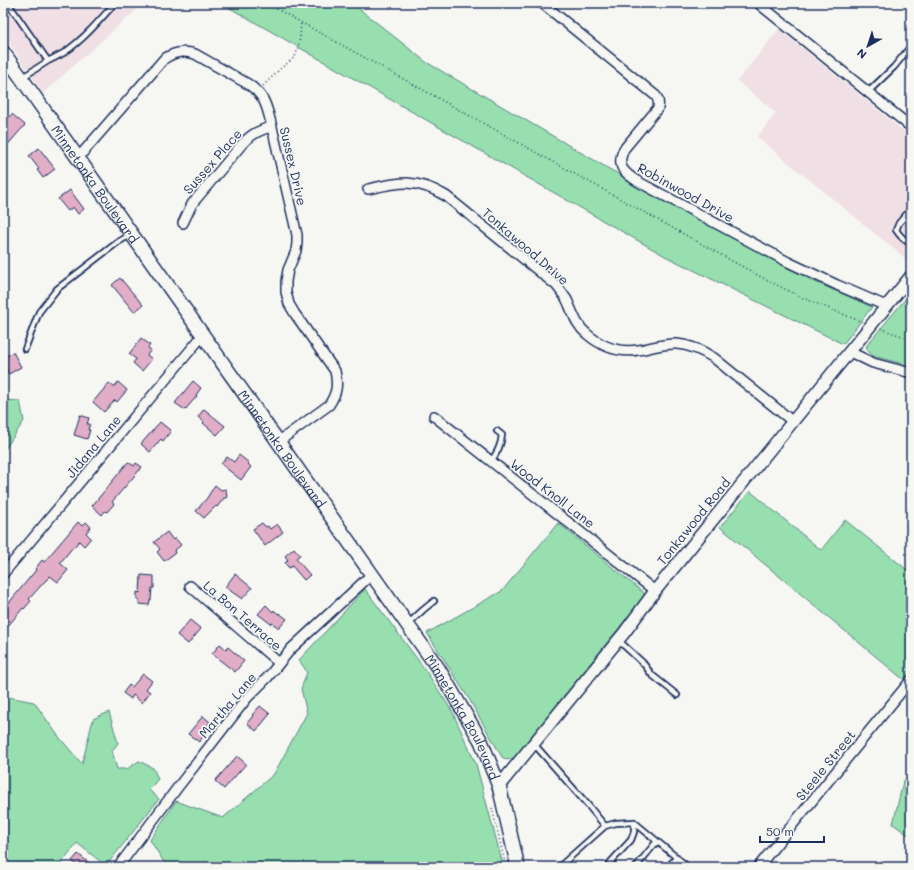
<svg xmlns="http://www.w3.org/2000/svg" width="914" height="870" font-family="Mali,sans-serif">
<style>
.built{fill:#f0e0e5}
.green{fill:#97dfae;stroke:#598786}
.building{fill:#e1adc7;stroke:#1b2f5e}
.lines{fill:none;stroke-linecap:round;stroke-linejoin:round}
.service-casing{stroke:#1b2f5e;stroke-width:8}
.minor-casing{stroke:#1b2f5e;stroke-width:12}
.tertiary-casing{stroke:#1b2f5e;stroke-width:14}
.secondary-casing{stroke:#1b2f5e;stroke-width:16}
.path{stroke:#1b2f5e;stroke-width:1.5;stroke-dasharray:1 3;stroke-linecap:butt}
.service{stroke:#f6f6f2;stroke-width:4.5}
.minor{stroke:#f6f6f2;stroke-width:9}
.tertiary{stroke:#f6f6f2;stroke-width:11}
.secondary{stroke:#f6f6f2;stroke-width:13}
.labels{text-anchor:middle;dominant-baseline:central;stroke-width:3.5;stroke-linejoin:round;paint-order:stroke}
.street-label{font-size:13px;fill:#1b2f5e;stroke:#f6f6f2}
</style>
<rect width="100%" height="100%" fill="#f6f6f2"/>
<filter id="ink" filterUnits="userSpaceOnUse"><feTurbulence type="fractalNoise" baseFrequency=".025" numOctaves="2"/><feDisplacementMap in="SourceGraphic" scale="8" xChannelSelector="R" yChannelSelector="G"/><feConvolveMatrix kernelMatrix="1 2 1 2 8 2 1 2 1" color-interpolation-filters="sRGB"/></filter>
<g filter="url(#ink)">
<path class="built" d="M3 3H144L43 93 3 34Z
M779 29 911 137V263L757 137 776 113 737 81Z"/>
<path class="green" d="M221 3H352L426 62 611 170 813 281 872 307 843 344 665 256Z
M907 297 911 301V366L873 356 866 349 867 345Z
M3 400 20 401 24 421 3 452Z
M750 491 821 550 845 520 911 573V672L904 680 720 527Z
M558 523 644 593V597L514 758 507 760 502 757 469 699 427 633 502 591Z
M365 589 424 668 452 711 476 764 503 865 492 867H167L150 840 176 801 223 818 274 774 307 713 301 689 307 672 299 660Z
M3 696 34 702 59 737 82 764 93 719 109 712 118 743 112 751 117 769H127L139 761 153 768 158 779 149 790 159 799 106 866 77 843 58 867H3Z
M911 772V837L893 824 903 782Z"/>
<path class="building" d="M12 114 25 125 3 150V123Z
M39 148 55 169 43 178 37 170 39 169 29 156Z
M70 190 84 209 78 214 73 207 68 211 58 199Z
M120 278 143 305 134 312 112 285Z
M141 338 150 345 148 348 151 350 147 355 152 359 142 371 133 363 136 359 129 354Z
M13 352 21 367 9 374 3 364V358Z
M193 381 201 388 196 395 197 396 185 410 175 403Z
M118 382 127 390 117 402 115 400 104 412 93 402 109 383 114 387Z
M204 409 225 426 217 435 203 423 204 422 198 417Z
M80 415 89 418 87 424H90L88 430H90L87 439 74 435Z
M160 422 171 431 163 441 161 439 150 452 141 444Z
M239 455 249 463 248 464 251 467 241 480 221 464 227 457 234 462Z
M128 462 134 466 136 463 142 467 112 502 114 504 107 512 105 511 102 515 92 506Z
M215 485 221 490 226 489 227 498H224L217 507 216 506 204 518 196 511 207 498Z
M78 522 82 526 86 522 91 527 86 533 91 538 84 546 79 541 74 547H73L60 563 68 570 58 582 50 576 48 579H47L29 599 31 601 24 609 23 608 3 632V610L36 570 35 569 42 560 44 562Z
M262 523 266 527 268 526 270 529 277 524 283 532 265 546 253 529Z
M167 532 173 540 175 538 181 545 174 551 175 553 164 561 157 552 160 549 154 542Z
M294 548 300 555 296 558 298 561 310 575 304 580 292 566 289 568 285 563 288 560 285 556Z
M235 574 252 588 242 599 225 587Z
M141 575 154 576V588H152L151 600H150L149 605 139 604V599H137V592L140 593Z
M266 605 273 612 274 610 278 614 279 613 287 619 279 628 272 623 271 624 258 614Z
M190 620 201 629 188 644 177 635Z
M220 644 226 649 228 647 244 661 235 672 212 654Z
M143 674 152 681 146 689 150 692 142 703 133 695 131 699 123 693 129 685 132 687Z
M260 706 270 714 256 731 247 723 253 716 252 715Z
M203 716 210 722 207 726 210 728 199 742 188 734Z
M237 756 246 764 224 789 215 781Z
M78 854 94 867H79L72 861Z"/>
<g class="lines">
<defs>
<path id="service" d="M8 3 48 61 23 77
M48 61C54 58 60 55 65 52 84 39 100 20 115 3
M868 92 894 67 911 46
M911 209 899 223 896 230C900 236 904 241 911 243
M25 349 39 312 57 289 118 242 130 235
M491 462C497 452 501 446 502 435L497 431
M408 624 423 610 434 601
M618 640 643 663 652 675 677 695
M534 744 587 804 605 826
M634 822 688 867
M559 867 605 826 616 823 634 822V832L631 840 609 864 611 867
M636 867 657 841
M668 867 677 857"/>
<path id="minor" d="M542 3 656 96C659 100 659 103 658 108L624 149C616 166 623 172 637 181L788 262 837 285 886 306
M758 3 911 127
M78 158 164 59C174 52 183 50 195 54L248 84C266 96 267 108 272 127L297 235V243L296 251 288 270 286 281V292L289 304 295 314 335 371C338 385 337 393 329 405L278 442
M368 189C401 182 416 178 446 196L556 285C560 290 564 295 567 300 573 313 576 325 587 334 601 346 619 353 638 350 651 348 664 343 677 344 691 345 703 351 714 358L792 421
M183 223 192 204 243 143C252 134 259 130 272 127
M850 352 873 363 911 373
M434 416 655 591
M3 574 203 335
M190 586 279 663
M118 867 178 787 247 698 268 677 291 649 372 574
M758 867 911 680"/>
<path id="tertiary" d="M499 786 624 633 655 591 911 276"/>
<g id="secondary">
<path id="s1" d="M3 52 438 668 481 741 499 786 518 867"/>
</g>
</defs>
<use href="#service" class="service-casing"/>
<use href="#minor" class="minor-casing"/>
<use href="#tertiary" class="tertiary-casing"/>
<use href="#secondary" class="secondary-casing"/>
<path class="path" d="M266 3 763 278 801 297 862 322
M263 86 280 69 295 57 298 48 300 37 301 23
M881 329 911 339
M492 808 506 867"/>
<use href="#service" class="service"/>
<use href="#minor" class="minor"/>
<use href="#tertiary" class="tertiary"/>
<use href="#secondary" class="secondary"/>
</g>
</g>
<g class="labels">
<g class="street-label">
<text transform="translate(212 161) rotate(-49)">Sussex Place</text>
<text transform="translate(294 166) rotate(77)">Sussex Drive</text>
<text stroke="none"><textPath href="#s1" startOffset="161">Minnetonka Boulevard</textPath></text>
<text transform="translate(686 192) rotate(29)">Robinwood Drive</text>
<text transform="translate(526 246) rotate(41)">Tonkawood Drive</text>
<text transform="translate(93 446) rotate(-50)">Jidana Lane</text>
<text stroke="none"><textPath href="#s1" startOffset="485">Minnetonka Boulevard</textPath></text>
<text transform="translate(553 493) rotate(38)">Wood Knoll Lane</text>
<text transform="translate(693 521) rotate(-51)">Tonkawood Road</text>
<text transform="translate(243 615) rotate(41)">La Bon Terrace</text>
<text transform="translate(227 705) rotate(-50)">Martha Lane</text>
<text stroke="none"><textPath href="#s1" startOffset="809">Minnetonka Boulevard</textPath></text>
<text transform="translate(825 765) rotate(-51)">Steele Street</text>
</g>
</g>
<rect width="914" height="870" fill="none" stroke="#f6f6f2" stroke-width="16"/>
<rect x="8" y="8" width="898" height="854" fill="none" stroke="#1b2f5e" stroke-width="1.5" filter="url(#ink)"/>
<g transform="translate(868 46) rotate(219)" stroke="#f6f6f2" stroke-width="3" paint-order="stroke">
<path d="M0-3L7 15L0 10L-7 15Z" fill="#1b2f5e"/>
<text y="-6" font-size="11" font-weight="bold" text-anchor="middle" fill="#1b2f5e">N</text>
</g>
<path d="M760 836v6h64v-6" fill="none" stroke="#1b2f5e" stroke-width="2"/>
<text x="766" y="836" font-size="12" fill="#1b2f5e" stroke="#f6f6f2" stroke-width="3" paint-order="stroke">50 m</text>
</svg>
